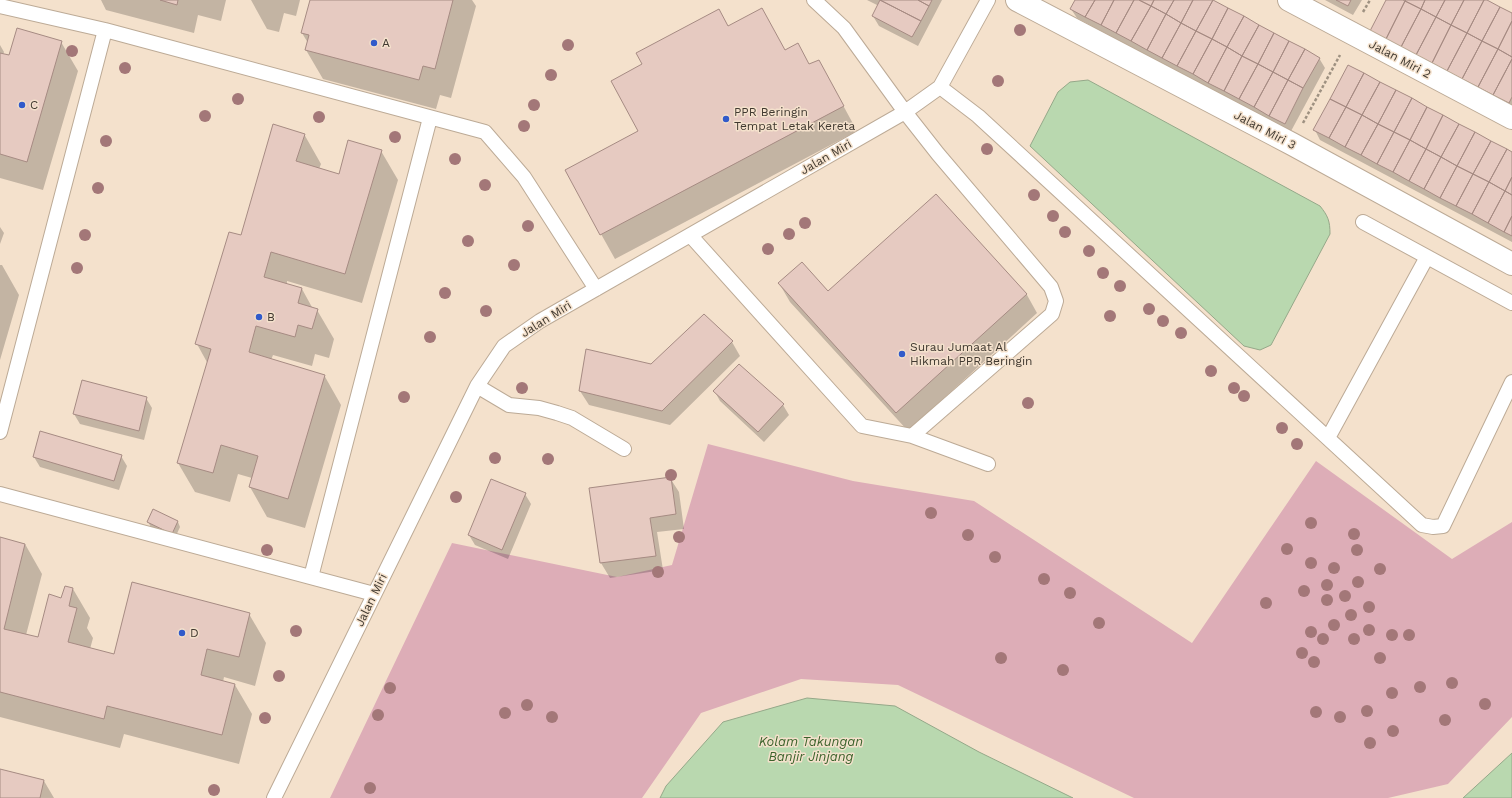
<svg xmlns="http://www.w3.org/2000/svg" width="1512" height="798" font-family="'Work Sans',sans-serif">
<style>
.green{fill:#ddadb7}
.water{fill:#b9d8af;stroke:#95a889}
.shadow{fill:#0003}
.building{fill:#e6cac1;stroke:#a68b83}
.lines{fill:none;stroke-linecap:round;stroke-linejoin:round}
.lane-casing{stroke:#bcaa96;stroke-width:16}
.street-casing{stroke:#bcaa96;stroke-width:24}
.path{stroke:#9e9181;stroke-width:2.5;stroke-dasharray:3 2;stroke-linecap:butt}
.lane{stroke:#fff;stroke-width:14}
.street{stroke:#fff;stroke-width:22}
.tree{fill:#a37778}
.poi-dot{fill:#315aca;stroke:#f4e1cc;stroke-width:1.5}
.labels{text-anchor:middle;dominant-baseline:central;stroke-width:3;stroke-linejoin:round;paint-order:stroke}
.poi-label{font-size:12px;fill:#403930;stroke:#f4e1cc;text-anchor:start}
.street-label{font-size:12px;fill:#403930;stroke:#f4e1cc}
.water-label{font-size:13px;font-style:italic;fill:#3b632c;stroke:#f4e1cc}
</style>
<rect width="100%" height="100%" fill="#f4e1cc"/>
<path class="green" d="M708 444 853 481 974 501 1192 643 1316 461 1452 559 1512 522V717L1448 784 1388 798H1134L898 685 801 679 701 713 642 798H330L452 543 617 577 672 565Z"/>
<path class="water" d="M1088 80 1320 206C1328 216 1330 221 1330 234L1271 345 1260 350 1244 346 1030 146 1058 92 1070 82Z
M807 698 895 706 979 752 1073 798H660L666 786 723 722Z
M1512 753V798H1463Z"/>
<path class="shadow" d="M101 0H226L221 21 198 15 194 33 106 10Z
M251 0H300L296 16 284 13 279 32 267 29Z
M311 0H472L476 6 451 98 440 95 436 109 323 79 306 50 308 43 302 33Z
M867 0H942L918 46 879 26 873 16 879 6Z
M1076 0H1211L1319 58 1325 68 1290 133 1077 18 1071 9Z
M1325 0H1362L1353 15Z
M1387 0H1485L1512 14V111L1377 40Z
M728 27 785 51 809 65 832 85 857 131 615 259 601 234 640 132 643 65Z
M61 42 78 71 43 190 0 178V45L4 52 3 55 10 57Z
M1315 130 1512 153V242L1320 140Z
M304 134 321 164 319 169 339 175 381 151 398 180 362 303 287 281V284L302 289 313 309 317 310 334 339 329 358 315 354 312 366 273 355 271 360 324 375 341 405 305 528 267 517 250 487 252 478 238 474 230 502 195 492 178 463 208 364 197 344 241 236Z
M936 195 1027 295 1037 313 908 431 790 302 779 283 828 292Z
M0 227 4 233 0 244Z
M0 265H2L19 295 0 360Z
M704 315 732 342 740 356 670 425 589 405 580 391 651 365Z
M715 392 783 405 789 415 764 442 720 401Z
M146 398 152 408 144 440 80 424 74 414Z
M121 456 127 466 119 490 40 467 34 457Z
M670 478 679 492 684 529 657 532 663 570 610 578 601 563 590 489Z
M525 494 531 504 508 559 475 545 469 535Z
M148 522H178L180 527 175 538 151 527Z
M0 538 25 544 42 574 26 635 39 638 62 599 73 589 90 618 87 628 93 638 90 649 114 655 249 614 266 643 255 686 224 677 223 682 235 685 252 714 239 764 124 734 120 748 0 717Z
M0 770 44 781 54 798H0Z"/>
<path class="building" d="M160 0H178L177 5Z
M310 0H453L435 69 423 66 419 80 305 50 309 35 301 33Z
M880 0H918L929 6 921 21Z
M880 0 921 21 912 37 872 16Z
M918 0H932L929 6Z
M1075 0H1095L1085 17 1070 9Z
M1095 0H1114L1101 25 1085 17Z
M1114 0H1134L1116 33 1101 25Z
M1134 0H1139L1151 6 1131 41 1116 33Z
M1139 0H1154L1151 6Z
M1154 0H1174L1166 14 1151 6Z
M1174 0H1193L1181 23 1166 14Z
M1193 0H1213L1196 31 1181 23Z
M1213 0 1228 8 1212 39 1196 31Z
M1336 0H1351L1348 6Z
M1386 0H1403L1405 1 1386 39 1370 31Z
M1406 0H1425L1421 9 1405 1Z
M1425 0H1445L1436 17 1421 9Z
M1445 0H1464L1451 25 1436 17Z
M1464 0H1484L1467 33 1451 25Z
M1484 0H1487L1500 7 1482 41 1467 33Z
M1405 1 1421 9 1401 47 1386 39Z
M1151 6 1166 14 1147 50 1131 41Z
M1500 7 1512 13V21L1498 49 1482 41Z
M762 8 785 50 798 43 809 64 819 60 844 106 600 235 565 170 638 131 611 81 642 64 636 53 719 9 728 26Z
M1228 8 1244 16 1227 47 1212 39Z
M1421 9 1436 17 1416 55 1401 47Z
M1166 14 1181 23 1162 58 1147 50Z
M1244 16 1259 25 1242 56 1227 47Z
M1436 17 1451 25 1432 63 1416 55Z
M1512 21V57L1498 49Z
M1181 23 1196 31 1177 66 1162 58Z
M1259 25 1274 33 1258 64 1242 56Z
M1451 25 1467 33 1447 71 1432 63Z
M17 28 62 41 27 162 0 154V53L9 55Z
M1196 31 1212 39 1193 74 1177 66Z
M1274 33 1289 41 1273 72 1258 64Z
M1467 33 1482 41 1462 79 1447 71Z
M1212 39 1227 47 1208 83 1193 74Z
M1289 41 1305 49 1288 80 1273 72Z
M1482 41 1498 49 1478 87 1462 79Z
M1227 47 1242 56 1224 91 1208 83Z
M1305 49 1320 58 1303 88 1288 80Z
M1498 49 1512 57V59L1493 95 1478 87Z
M1242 56 1258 64 1239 99 1224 91Z
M1512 59V97L1509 103 1493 95Z
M1258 64 1273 72 1254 107 1239 99Z
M1348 65 1364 73 1346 107 1330 99Z
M1273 72 1288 80 1269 116 1254 107Z
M1364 73 1380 82 1362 115 1346 107Z
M1288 80 1303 88 1285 124 1269 116Z
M1380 82 1396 90 1378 124 1362 115Z
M1396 90 1412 98 1394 132 1378 124Z
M1412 98 1427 107 1410 140 1394 132Z
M1330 99 1346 107 1329 138 1313 130Z
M1346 107 1362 115 1345 147 1329 138Z
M1427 107 1443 115 1426 149 1410 140Z
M1362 115 1378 124 1361 155 1345 147Z
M1443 115 1459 124 1441 157 1426 149Z
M273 124 305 134 296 161 339 174 348 140 382 150 345 274 271 252 264 277 302 288 298 303 318 309 312 329 298 325 295 337 256 326 249 352 325 375 288 499 249 487 258 456 221 445 213 473 177 463 211 349 195 344 229 232 241 235Z
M1378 124 1394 132 1377 164 1361 155Z
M1459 124 1475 132 1457 166 1441 157Z
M1394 132 1410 140 1393 172 1377 164Z
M1475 132 1491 141 1473 174 1457 166Z
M1410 140 1426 149 1409 181 1393 172Z
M1491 141 1507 149 1489 182 1473 174Z
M1426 149 1441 157 1424 189 1409 181Z
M1507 149 1512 152V177L1505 191 1489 182Z
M1441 157 1457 166 1440 198 1424 189Z
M1457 166 1473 174 1456 206 1440 198Z
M1473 174 1489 182 1472 214 1456 206Z
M1512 177V195L1505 191Z
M1489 182 1505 191 1488 223 1472 214Z
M1505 191 1512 195V216L1504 232 1488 223Z
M936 194 1027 294 896 413 778 283 802 262 828 291Z
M1512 216V236L1504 232Z
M704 314 733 341 662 411 579 391 586 349 651 364Z
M739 364 784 404 758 432 713 391Z
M82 380 147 397 139 431 73 414Z
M40 431 122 455 114 481 33 457Z
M671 477 676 514 650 518 656 556 600 563 589 488Z
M491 479 526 493 502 550 468 535Z
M153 509 178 521 172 534 147 522Z
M0 537 25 544 4 629 38 637 49 594 61 598 65 586 73 588 69 606 77 608 68 642 114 654 132 582 250 613 239 657 207 649 201 675 235 684 222 735 107 706 104 719 0 692Z
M0 769 44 780 40 798H0Z"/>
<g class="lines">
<defs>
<path id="lane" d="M0 6 105 30 485 132 524 177 596 289
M940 87 978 116 1422 525 1433 527 1443 526 1512 382
M1363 222 1512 303
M690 235 862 426 912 436 1052 314 1056 301 1051 287 938 154 905 112 844 28 814 0
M477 386 509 405 539 408 557 413 572 418 624 449
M0 432 105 30
M912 436 988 464
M1328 438 1427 257
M0 494 374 594
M311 577 430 118
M274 798 477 386 504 346 540 321 905 112 940 87 988 0"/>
<path id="street" d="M1017 0 1292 144 1512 264
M1289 0 1512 118"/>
</defs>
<use href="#lane" class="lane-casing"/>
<use href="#street" class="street-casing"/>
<path class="path" d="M1363 12 1370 0
M1303 123 1340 55"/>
<use href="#lane" class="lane"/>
<use href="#street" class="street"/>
</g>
<g class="tree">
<circle cx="1020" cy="30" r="6"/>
<circle cx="568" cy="45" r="6"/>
<circle cx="72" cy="51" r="6"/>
<circle cx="125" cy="68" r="6"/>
<circle cx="551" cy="75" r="6"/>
<circle cx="998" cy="81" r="6"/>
<circle cx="238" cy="99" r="6"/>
<circle cx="534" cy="105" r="6"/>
<circle cx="205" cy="116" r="6"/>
<circle cx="319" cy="117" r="6"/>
<circle cx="524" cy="126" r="6"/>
<circle cx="395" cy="137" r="6"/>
<circle cx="106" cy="141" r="6"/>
<circle cx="987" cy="149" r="6"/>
<circle cx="455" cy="159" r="6"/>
<circle cx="485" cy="185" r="6"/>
<circle cx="98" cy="188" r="6"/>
<circle cx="1034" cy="195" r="6"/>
<circle cx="1053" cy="216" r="6"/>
<circle cx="805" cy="223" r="6"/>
<circle cx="528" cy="226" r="6"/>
<circle cx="1065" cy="232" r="6"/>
<circle cx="789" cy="234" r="6"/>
<circle cx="85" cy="235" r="6"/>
<circle cx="468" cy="241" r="6"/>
<circle cx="768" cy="249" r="6"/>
<circle cx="1089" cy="251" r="6"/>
<circle cx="514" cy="265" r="6"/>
<circle cx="77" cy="268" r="6"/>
<circle cx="1103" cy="273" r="6"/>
<circle cx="1120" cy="286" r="6"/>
<circle cx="445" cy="293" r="6"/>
<circle cx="1149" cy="309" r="6"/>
<circle cx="486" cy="311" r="6"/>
<circle cx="1110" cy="316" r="6"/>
<circle cx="1163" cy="321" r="6"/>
<circle cx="1181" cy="333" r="6"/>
<circle cx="430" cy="337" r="6"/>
<circle cx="1211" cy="371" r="6"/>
<circle cx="522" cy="388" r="6"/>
<circle cx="1234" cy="388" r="6"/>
<circle cx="1244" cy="396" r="6"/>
<circle cx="404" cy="397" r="6"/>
<circle cx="1028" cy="403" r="6"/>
<circle cx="1282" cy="428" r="6"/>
<circle cx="1297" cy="444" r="6"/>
<circle cx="495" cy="458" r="6"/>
<circle cx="548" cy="459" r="6"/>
<circle cx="671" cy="475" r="6"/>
<circle cx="456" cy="497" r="6"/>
<circle cx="931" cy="513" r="6"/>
<circle cx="1311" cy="523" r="6"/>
<circle cx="1354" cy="534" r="6"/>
<circle cx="968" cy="535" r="6"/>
<circle cx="679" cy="537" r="6"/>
<circle cx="1287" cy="549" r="6"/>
<circle cx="267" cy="550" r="6"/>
<circle cx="1357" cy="550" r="6"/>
<circle cx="995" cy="557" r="6"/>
<circle cx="1311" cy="563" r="6"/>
<circle cx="1334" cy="568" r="6"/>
<circle cx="1380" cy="569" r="6"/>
<circle cx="658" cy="572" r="6"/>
<circle cx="1044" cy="579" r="6"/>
<circle cx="1358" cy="582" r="6"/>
<circle cx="1327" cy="585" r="6"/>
<circle cx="1304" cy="591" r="6"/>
<circle cx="1070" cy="593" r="6"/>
<circle cx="1345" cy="596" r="6"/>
<circle cx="1327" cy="600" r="6"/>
<circle cx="1266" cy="603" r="6"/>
<circle cx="1369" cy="607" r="6"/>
<circle cx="1351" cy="615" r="6"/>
<circle cx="1099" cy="623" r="6"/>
<circle cx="1334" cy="625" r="6"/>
<circle cx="1369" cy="630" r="6"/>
<circle cx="296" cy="631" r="6"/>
<circle cx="1311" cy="632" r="6"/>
<circle cx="1392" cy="635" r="6"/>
<circle cx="1409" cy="635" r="6"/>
<circle cx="1323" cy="639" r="6"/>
<circle cx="1354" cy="639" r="6"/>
<circle cx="1302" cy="653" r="6"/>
<circle cx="1001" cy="658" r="6"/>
<circle cx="1380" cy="658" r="6"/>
<circle cx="1314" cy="662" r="6"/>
<circle cx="1063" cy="670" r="6"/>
<circle cx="279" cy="676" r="6"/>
<circle cx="1452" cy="683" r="6"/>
<circle cx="1420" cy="687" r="6"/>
<circle cx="390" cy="688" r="6"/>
<circle cx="1392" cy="693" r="6"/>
<circle cx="1485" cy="704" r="6"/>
<circle cx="527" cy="705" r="6"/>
<circle cx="1367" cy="711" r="6"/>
<circle cx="1316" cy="712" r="6"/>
<circle cx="505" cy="713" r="6"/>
<circle cx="378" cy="715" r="6"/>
<circle cx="552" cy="717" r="6"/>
<circle cx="1340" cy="717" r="6"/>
<circle cx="265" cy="718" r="6"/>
<circle cx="1445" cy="720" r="6"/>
<circle cx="1393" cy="731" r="6"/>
<circle cx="1370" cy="743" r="6"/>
<circle cx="370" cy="788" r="6"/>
<circle cx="214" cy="790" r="6"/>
</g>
<g class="poi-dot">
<circle cx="374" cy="43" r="4"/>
<circle cx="22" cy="105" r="4"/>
<circle cx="726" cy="119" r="4"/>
<circle cx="259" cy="317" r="4"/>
<circle cx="902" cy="354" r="4"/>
<circle cx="182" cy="633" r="4"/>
</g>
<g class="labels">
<g class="poi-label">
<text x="382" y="43">A</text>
<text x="30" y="105">C</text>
<text x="734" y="112">PPR Beringin<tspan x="734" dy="14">Tempat Letak Kereta</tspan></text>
<text x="267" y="317">B</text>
<text x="910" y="347">Surau Jumaat Al<tspan x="910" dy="14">Hikmah PPR Beringin</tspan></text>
<text x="190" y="633">D</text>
</g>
<g class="street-label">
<text transform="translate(1400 59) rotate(28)">Jalan Miri 2</text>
<text transform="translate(1265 130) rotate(28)">Jalan Miri 3</text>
<text transform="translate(826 157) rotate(-30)">Jalan Miri</text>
<text transform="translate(546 319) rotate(-32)">Jalan Miri</text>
<text transform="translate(371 600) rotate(-64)">Jalan Miri</text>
</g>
<g class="water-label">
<text x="811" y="741">Kolam Takungan<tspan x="811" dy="15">Banjir Jinjang</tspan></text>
</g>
</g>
</svg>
